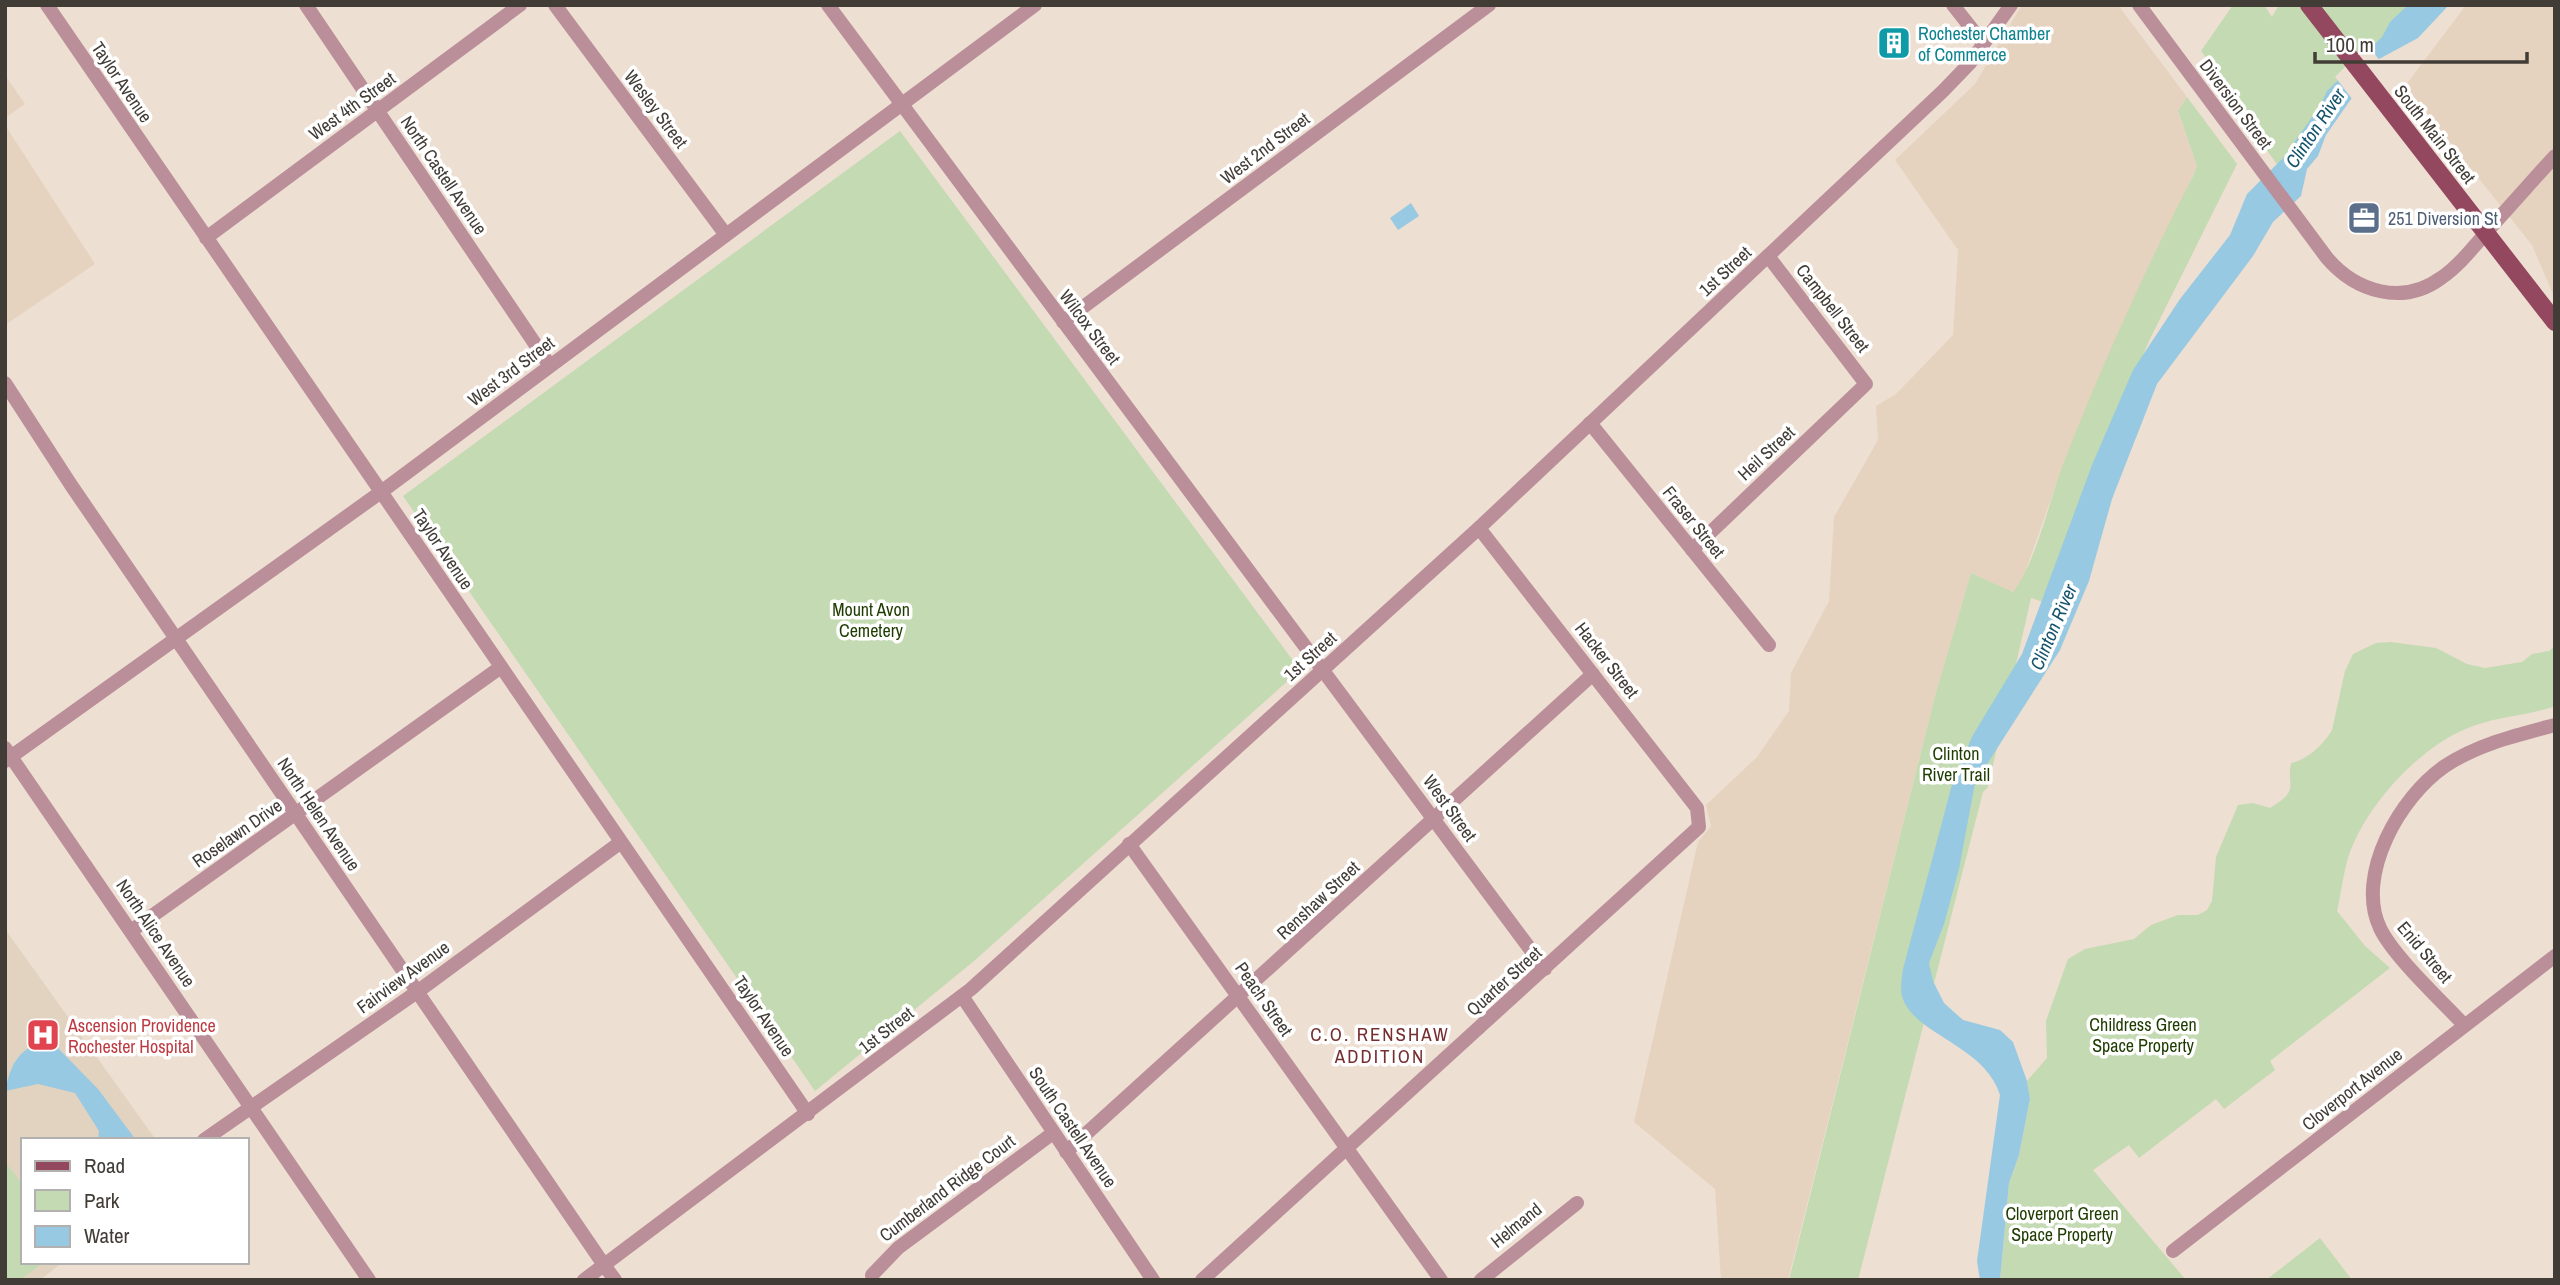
<svg xmlns="http://www.w3.org/2000/svg" width="2560" height="1285" font-family="'Archivo Narrow',sans-serif">
<style>
.built{fill:#e6d3bf}
.medical{fill:#e2d2c0}
.green{fill:#c3dab2}
.water{fill:#98c9e2}
.pier{fill:#eddfd1}
.lines{fill:none;stroke-linecap:round;stroke-linejoin:round}
.minor{stroke:#bb8f9a;stroke-width:14}
.tertiary{stroke:#bb8f9a;stroke-width:14}
.primary{stroke:#93485f;stroke-width:18}
.labels{text-anchor:middle;dominant-baseline:central;stroke-width:7;stroke-linejoin:round;paint-order:stroke}
.culture-label{font-size:18px;fill:#0d838f;stroke:#fff;text-anchor:start}
.street-label{font-size:18px;fill:#413c36;stroke:#fff}
.service-label{font-size:18px;fill:#4e5e75;stroke:#fff;text-anchor:start}
.park-label{font-size:18px;fill:#1f3c00;stroke:#fff}
.health-label{font-size:18px;fill:#be3a42;stroke:#fff;text-anchor:start}
.water-label{font-size:19px;font-style:italic;fill:#16546e;stroke:#fff}
.neighbourhood-label{font-size:19px;letter-spacing:2px;fill:#762f30;stroke:#fff}
</style>
<rect width="100%" height="100%" fill="#eddfd1"/>
<path class="built" d="M2022 5H2118L2187 97 2178 112 2197 166 2065 459 2022 581 2013 592 1971 573 1935 696 1788 1280H1721L1715 1189 1634 1122 1698 842 1711 826 1706 805 1757 757 1789 711 1791 673 1829 601 1834 517 1878 440 1876 406 1896 394 1953 335 1958 250 1895 160 1975 84Z
M2466 5H2555V299L2532 245 2405 86Z
M5 75 25 104 5 118Z
M5 125 95 264 5 325Z"/>
<path class="medical" d="M5 929 156 1140H23V1262H63L40 1280H5Z"/>
<path class="green" d="M2233 5H2264L2272 17 2279 5H2409L2290 182 2255 134 2258 128 2201 51Z
M2187 97 2237 164 2149 341 2105 446 2049 604 2031 598 1988 787 1983 792 1858 1280H1789L1935 696 1971 573 2013 592C2037 561 2050 497 2065 459 2103 362 2146 268 2193 176L2197 166 2178 111Z
M900 131 1300 670 974 961 815 1091 403 496Z
M2391 642 2436 648 2467 664 2485 668 2522 662 2532 654 2549 651 2555 646V706C2530 715 2502 716 2476 725 2423 742 2365 805 2348 858 2343 875 2341 894 2337 911L2365 946 2390 968 2270 1061 2275 1070 2224 1109 2216 1099 2139 1158 2129 1145 2093 1170 2186 1280H2000L2009 1183 2019 1155 2030 1099 2027 1081 2047 1058 2046 1021 2068 959 2085 949 2134 939 2151 925 2178 915H2198L2207 910 2212 901 2216 857 2238 805 2253 803 2270 808C2301 790 2286 786 2291 763 2306 761 2325 743 2332 730L2345 671 2353 654 2376 643Z
M5 1162 23 1185V1262H44L20 1280H5Z
M2320 1238 2352 1280H2266Z"/>
<path class="water" d="M2408 5H2449L2418 38 2379 59 2326 135 2318 156 2307 169 2301 196 2273 222 2253 256 2157 384 2112 499 2089 581 2060 650 1975 783 1959 869 1944 924 1929 963 1933 981 1944 1003 1963 1020 2000 1030 2013 1042 2027 1081 2030 1099 2019 1155 2009 1183 2000 1280H1980L1977 1261 2000 1095C1984 1044 1913 1035 1902 996 1900 989 1902 977 1903 969L1954 777 1973 735 2022 654 2092 465 2133 370 2180 299 2230 235 2247 194 2283 158 2320 106 2327 91 2382 37 2390 22Z
M1411 203 1419 216 1398 230 1390 218Z
M49 1039 98 1089 136 1140H98L99 1131 75 1093 38 1084 5 1091C12 1060 19 1049 49 1039Z"/>
<path class="pier" d="M2367 44 2381 62 2353 100 2335 77Z"/>
<g class="lines">
<path class="minor" d="M47 5 808 1114
M306 5 550 366
M555 5 726 235
M828 5 1545 969
M1953 5 1983 43
M206 238 520 5
M1063 322 1489 5
M1590 423 1769 645
M1692 550 1866 384 1768 256
M5 748 369 1280
M5 761 381 492 1035 5
M1129 844 1441 1280
M131 931 501 667
M962 996 1153 1280
M2464 1025C2442 1001 2393 956 2380 928 2355 875 2400 797 2445 766 2478 744 2517 735 2555 725
M204 1140 417 992 621 842
M1066 1152 1593 674
M2173 1251 2555 956
M584 1280 604 1265 615 1280
M873 1280 872 1275 898 1248 1053 1133
M1202 1280 1699 827 1697 808 1479 528
M1481 1280 1577 1203"/>
<path class="tertiary" d="M2139 5 2327 258C2356 292 2403 306 2441 278 2460 265 2475 245 2490 228 2512 204 2533 180 2555 156
M5 383 71 485 604 1265 971 989 1479 528 1943 91 1970 63 2011 5"/>
<path class="primary" d="M2309 5 2555 322"/>
</g>
<defs>
<symbol id="building-square" viewBox="-11 -11 22 22"><rect x="-9" y="-9" width="18" height="18" rx="4" fill="#0f9aa8" stroke="#fff"/><path d="M-4-6H4V6H1V3H-1V6H-4ZM-2.5-4.3h1.7v1.8h-1.7ZM.8-4.3h1.7v1.8H.8ZM-2.5-1h1.7V.8h-1.7ZM.8-1h1.7V.8H.8Z" fill="#fff"/></symbol>
<symbol id="office-square" viewBox="-11 -11 22 22"><rect x="-9" y="-9" width="18" height="18" rx="4" fill="#5c6f8a" stroke="#fff"/><path d="M-6-3h4V-5.5h4V-3h4V5H-6ZM-1-4.5V-3h2v-1.5ZM-6 0V1H6V0Z" fill="#fff"/></symbol>
<symbol id="hospital-square" viewBox="-11 -11 22 22"><rect x="-9" y="-9" width="18" height="18" rx="4" fill="#e0444e" stroke="#fff"/><path d="M-5-5h3v3.5h4V-5h3V5h-3V1.5h-4V5h-3Z" fill="#fff"/></symbol>
</defs>
<g fill-rule="evenodd">
<use href="#building-square" x="1875" y="24" width="38" height="38"/>
<use href="#office-square" x="2345" y="199" width="38" height="38"/>
<use href="#hospital-square" x="24" y="1016" width="38" height="38"/>
</g>
<g class="labels">
<g class="culture-label">
<text x="1918" y="33">Rochester Chamber<tspan x="1918" dy="21">of Commerce</tspan></text>
</g>
<g class="street-label">
<text transform="translate(122 82) rotate(56)">Taylor Avenue</text>
<text transform="translate(2236 104) rotate(53)">Diversion Street</text>
<text transform="translate(352 106) rotate(-36)">West 4th Street</text>
<text transform="translate(656 109) rotate(53)">Wesley Street</text>
<text transform="translate(2435 134) rotate(52)">South Main Street</text>
<text transform="translate(1265 148) rotate(-37)">West 2nd Street</text>
<text transform="translate(444 175) rotate(56)">North Castell Avenue</text>
<text transform="translate(1725 271) rotate(-43)">1st Street</text>
<text transform="translate(1833 308) rotate(52)">Campbell Street</text>
<text transform="translate(1090 327) rotate(53)">Wilcox Street</text>
<text transform="translate(511 371) rotate(-37)">West 3rd Street</text>
<text transform="translate(1766 453) rotate(-43)">Heil Street</text>
<text transform="translate(1694 522) rotate(51)">Fraser Street</text>
<text transform="translate(443 549) rotate(56)">Taylor Avenue</text>
<text transform="translate(1310 656) rotate(-42)">1st Street</text>
<text transform="translate(1607 660) rotate(52)">Hacker Street</text>
<text transform="translate(1450 808) rotate(54)">West Street</text>
<text transform="translate(319 814) rotate(56)">North Helen Avenue</text>
<text transform="translate(237 833) rotate(-35)">Roselawn Drive</text>
<text transform="translate(1318 900) rotate(-43)">Renshaw Street</text>
<text transform="translate(156 933) rotate(56)">North Alice Avenue</text>
<text transform="translate(2425 952) rotate(50)">Enid Street</text>
<text transform="translate(403 977) rotate(-36)">Fairview Avenue</text>
<text transform="translate(1504 981) rotate(-42)">Quarter Street</text>
<text transform="translate(1264 999) rotate(55)">Peach Street</text>
<text transform="translate(764 1016) rotate(56)">Taylor Avenue</text>
<text transform="translate(886 1030) rotate(-38)">1st Street</text>
<text transform="translate(2352 1089) rotate(-38)">Cloverport Avenue</text>
<text transform="translate(1073 1127) rotate(56)">South Castell Avenue</text>
<text transform="translate(947 1188) rotate(-37)">Cumberland Ridge Court</text>
<text transform="translate(1516 1225) rotate(-39)">Helmand</text>
</g>
<g class="service-label">
<text x="2388" y="218">251 Diversion St</text>
</g>
<g class="park-label">
<text x="871" y="609">Mount Avon<tspan x="871" dy="21">Cemetery</tspan></text>
<text x="1956" y="753">Clinton<tspan x="1956" dy="21">River Trail</tspan></text>
<text x="2143" y="1024">Childress Green<tspan x="2143" dy="21">Space Property</tspan></text>
<text x="2062" y="1213">Cloverport Green<tspan x="2062" dy="21">Space Property</tspan></text>
</g>
<g class="health-label">
<text x="68" y="1025">Ascension Providence<tspan x="68" dy="21">Rochester Hospital</tspan></text>
</g>
<g class="water-label">
<text transform="translate(2315 128) rotate(-56)">Clinton River</text>
<text transform="translate(2053 627) rotate(-67)">Clinton River</text>
</g>
<g class="neighbourhood-label">
<text x="1380" y="1034">C.O. RENSHAW<tspan x="1380" dy="22">ADDITION</tspan></text>
</g>
</g>
<rect width="2560" height="1285" fill="none" stroke="#413c36" stroke-width="14"/>
<rect x="21" y="1138" width="228" height="126" fill="#ffffff" stroke="#b3b1af" stroke-width="2"/>
<rect x="35" y="1161" width="35" height="10" fill="#93485f" stroke="#b3b1af" stroke-width="2"/>
<text x="84" y="1173" font-size="21" fill="#413c36">Road</text>
<rect x="35" y="1190" width="35" height="21" fill="#c3dab2" stroke="#b3b1af" stroke-width="2"/>
<text x="84" y="1208" font-size="21" fill="#413c36">Park</text>
<rect x="35" y="1226" width="35" height="21" fill="#98c9e2" stroke="#b3b1af" stroke-width="2"/>
<text x="84" y="1243" font-size="21" fill="#413c36">Water</text>
<path d="M2315 52v10h212v-10" fill="none" stroke="#413c36" stroke-width="3.5"/>
<text x="2326" y="52" font-size="21" fill="#413c36" stroke="#ffffff" stroke-width="5" paint-order="stroke">100 m</text>
</svg>
